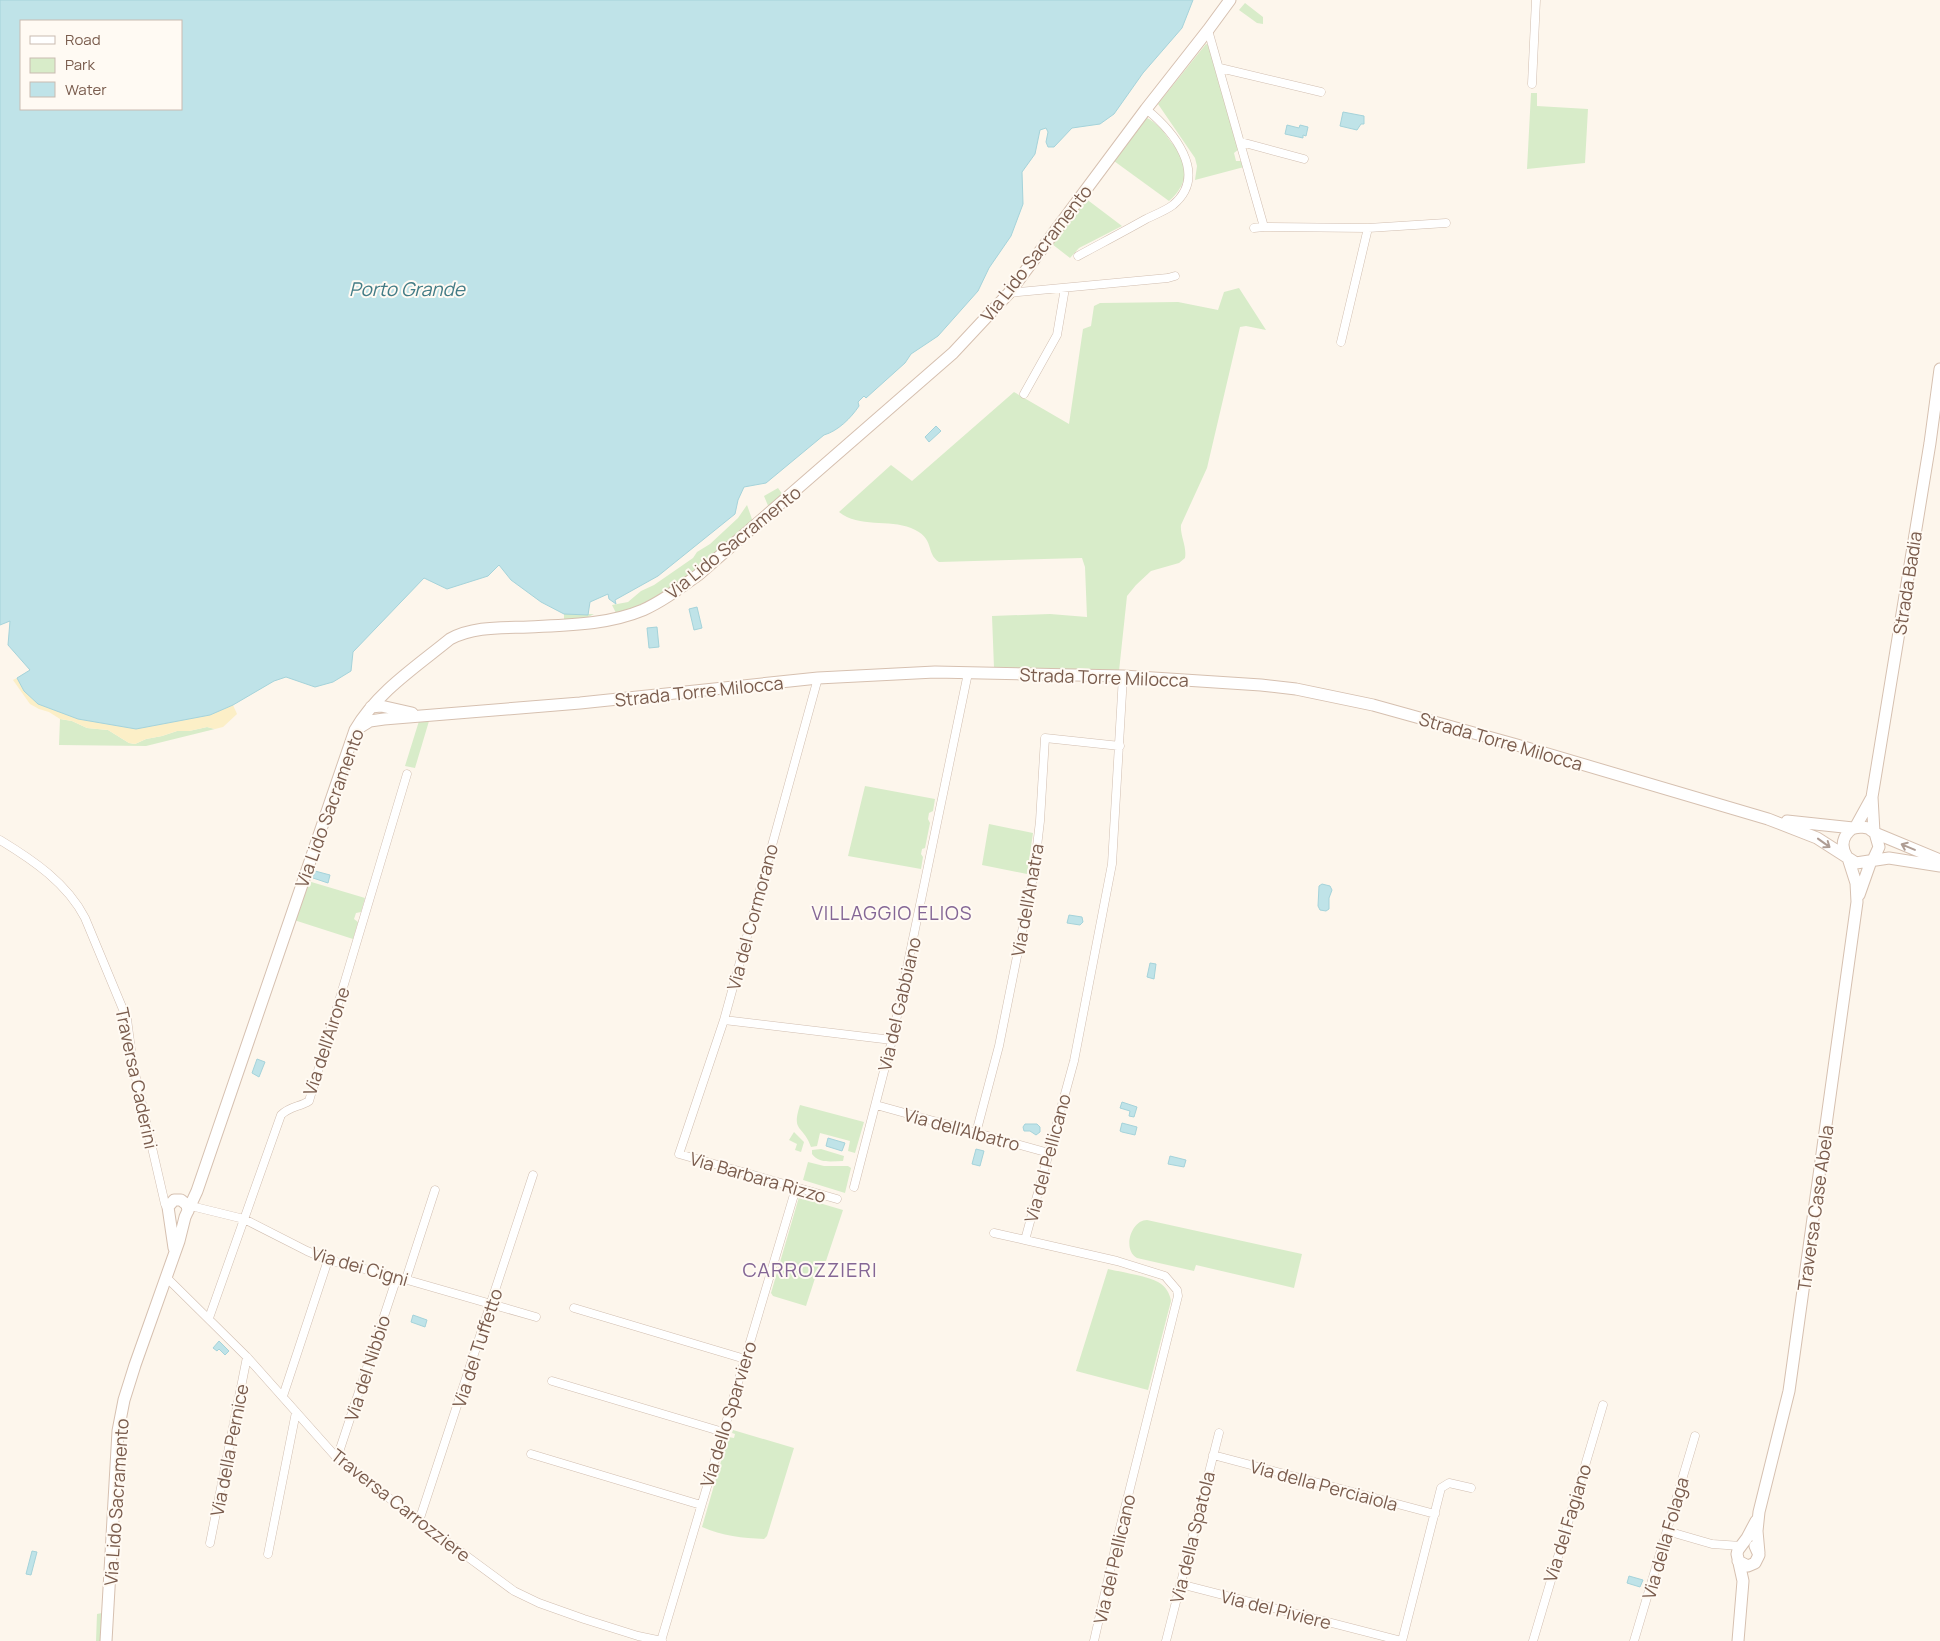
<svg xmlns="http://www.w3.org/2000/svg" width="1940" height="1641" font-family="Manrope,sans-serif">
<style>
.green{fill:#d8ecc9}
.sand{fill:#fcefc7}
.water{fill:#bfe3e8;stroke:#a5d3da;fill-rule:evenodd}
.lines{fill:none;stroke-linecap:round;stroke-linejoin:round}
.street-casing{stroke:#d1beb0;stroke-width:9}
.secondary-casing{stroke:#d6c0b0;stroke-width:13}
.street{stroke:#fff;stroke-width:8}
.secondary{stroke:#fff;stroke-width:11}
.oneway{stroke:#af9d94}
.labels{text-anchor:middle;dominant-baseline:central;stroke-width:4;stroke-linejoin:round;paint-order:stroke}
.street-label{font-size:18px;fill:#7a5c4d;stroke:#fffaf3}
.water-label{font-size:19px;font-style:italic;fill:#437c86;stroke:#fffaf3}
.neighbourhood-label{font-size:19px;letter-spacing:1px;fill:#846695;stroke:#fffaf3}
.quarter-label{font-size:20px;letter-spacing:1px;fill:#846695;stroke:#fffaf3}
</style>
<rect width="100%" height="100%" fill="#fdf6ec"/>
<path class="green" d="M1245 3 1263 17V24L1257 23 1239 10Z
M1206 44 1209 45 1239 149 1234 153 1236 161H1242L1244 167 1195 180 1197 166 1195 158 1158 104Z
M1531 93H1537V106L1588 109 1585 163 1527 169Z
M1145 117C1158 123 1163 131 1171 142 1175 147 1180 152 1183 158 1190 174 1181 191 1169 201L1114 161Z
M1085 198 1122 226 1079 248 1070 258 1052 244Z
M1239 288 1266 330 1246 326 1240 327 1207 468 1181 525C1180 536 1187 546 1185 558L1179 563 1151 571 1136 585 1127 596 1119 671 994 668 992 616 1050 614 1087 617 1085 567 1082 558 939 562C925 553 936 538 911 528 889 519 859 528 839 512L891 465 912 481 1014 392 1069 424 1083 329 1091 326 1094 306 1100 303 1178 302 1218 310 1224 292Z
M778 488 783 495 769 508 764 496Z
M747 505 753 522 679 584 647 603 616 613 612 605 628 602 641 591 654 585 693 558 697 552 710 544 738 518Z
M564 614H594L584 619 564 620Z
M60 719 72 721 87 728 108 730 129 743 135 744 146 739 162 736 177 731H189L207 727 215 729 146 746 59 745Z
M419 721H429L415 768 405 766Z
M865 786 935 799 933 811 929 813 928 819 930 823 925 848 922 849 921 854 923 857 921 869 848 856Z
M989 824 1033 833 1027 874 982 865Z
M308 881 365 898 361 912 356 913 354 919 358 922 353 939 294 920Z
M800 1105 864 1122 855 1153 848 1151 850 1141 820 1133 817 1146 811 1147C803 1124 791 1133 800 1105Z
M794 1132 804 1142 801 1152 795 1150 797 1144 789 1140Z
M821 1149 844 1156 843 1161C832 1161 819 1164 812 1154V1150Z
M808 1162 824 1166H848L851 1168 845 1193 803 1180Z
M799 1197 843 1210 823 1270 818 1269 806 1306 773 1296 771 1293Z
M1147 1220 1302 1254 1294 1288 1196 1265 1194 1271 1137 1258C1122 1250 1131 1220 1147 1220Z
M1108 1269C1121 1272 1147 1276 1158 1282 1166 1286 1170 1294 1171 1301L1148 1390 1076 1371Z
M733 1430 794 1448 767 1536 764 1539C743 1538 722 1536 702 1527L728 1437 734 1438 735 1434 732 1433Z
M102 1613 100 1641H96L97 1614Z"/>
<path class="sand" d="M17 678 24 691 38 704 78 719 136 729 210 715 233 705 237 714 223 727 215 729 207 727 189 731H177L162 736 146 739 135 744 129 743 108 730 87 728 72 721 60 719 49 712 39 709 30 704 13 680Z"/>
<path class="water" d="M0 0H1193L1182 28 1143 73 1114 114 1100 124 1072 128 1054 147H1048L1046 142 1048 132 1046 128 1040 130 1035 154 1022 172 1023 204 1011 236 989 268 978 291 938 336 911 354 905 363 866 398 864 396 858 402 859 406C851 418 838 431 824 435L766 483 744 487 738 500 735 514 658 576 615 600 616 604 609 599 608 594 590 602 588 615 564 614 541 602 511 580 499 565 488 576 447 589 424 578 353 652 351 671 333 682 315 687 286 677 274 681 233 705 210 715 136 729 78 719 38 704 24 691 17 678 30 670 8 645 10 621 0 625ZM21 21H181V109H21Z
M1343 112 1364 116V124H1361L1357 130 1340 126Z
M1287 125 1299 128 1300 125 1308 127 1306 136 1303 135V138L1285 134Z
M936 426 941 431 929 442 925 437Z
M697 607 702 628 694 630 689 609Z
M657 627 659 647 649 648 647 628Z
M315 871 330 875 328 883 313 878Z
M1322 884 1330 886 1332 890 1329 898V909L1326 911 1320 910 1318 906 1319 886Z
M1069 915 1082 917 1083 922 1080 925 1067 923Z
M1150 963 1156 964 1154 979 1147 977Z
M257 1059 265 1062 259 1077 252 1073Z
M1122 1102 1137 1107 1134 1117 1129 1116 1130 1111 1120 1108Z
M1122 1123 1137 1127 1135 1135 1122 1132 1120 1131Z
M1025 1124H1037L1040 1127V1132L1036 1135 1030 1131H1024L1023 1127Z
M828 1138 845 1143 842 1151 826 1146Z
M976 1149 984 1151 980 1166 972 1164Z
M1170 1156 1186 1160 1184 1167 1168 1164Z
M413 1315 427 1320 425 1327 411 1322Z
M219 1341 229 1351 225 1355 219 1349 217 1351 213 1348Z
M32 1551 37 1552 31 1575 26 1574Z
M1629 1576 1643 1580 1640 1587 1627 1583Z"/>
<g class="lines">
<defs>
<path id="street" d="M1208 30 1264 227 1368 228 1446 223
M1220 68 1321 92
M1532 84 1536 0
M1241 142 1304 159
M1254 228 1264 227
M1078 256C1100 244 1123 232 1146 219 1154 215 1165 211 1173 205 1210 174 1172 130 1146 109
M1009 293 1168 278 1175 276
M1341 342 1368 228
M1024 394 1057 335 1065 288
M818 678 724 1020 679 1154 837 1199
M0 840C33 860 67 883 85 918L127 1019 133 1065 165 1204 168 1210
M724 1020 892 1040
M876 1105 1049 1153
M976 1133 999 1046 1034 872 1040 821 1045 738 1120 746
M854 1187 892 1040 968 673
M187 1205 244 1219 307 1251 328 1260 397 1277 536 1317
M994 1233 1025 1240
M166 1277 247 1357 337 1458 419 1521 514 1591 539 1603 584 1619 638 1636 662 1641
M406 1279 435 1190
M574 1308 745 1359
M209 1318 281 1115C290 1106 300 1107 309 1101L407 774
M552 1381 723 1432
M283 1396 328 1260
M531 1454 701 1505
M1213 1455 1435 1514
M337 1458 397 1277
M419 1521 533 1175
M1667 1531 1712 1544 1741 1546
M210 1543 247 1357
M268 1554 296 1412
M1180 1584 1402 1641
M661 1641 796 1188
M1094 1641 1118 1536 1178 1296 1177 1290 1165 1276 1117 1261 1025 1240 1074 1061 1112 864 1123 676
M1166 1641 1219 1433
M1402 1641 1441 1488 1449 1483 1471 1488
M1533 1641 1603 1405
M1634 1641 1695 1436"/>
<path id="secondary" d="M371 707 381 706 412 713
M357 729 370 721 384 719 580 703 818 678 935 672 1123 676 1261 685 1296 689 1373 705 1517 745 1768 819 1817 838 1856 863 1889 858 1940 866
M1787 821 1853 828 1862 827 1868 828 1875 833 1940 860
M1855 828 1871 799
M1874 832 1872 797 1930 443 1940 369
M1847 857C1840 846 1843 835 1853 828
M1873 860 1879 847 1875 833
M1859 895 1871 861
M174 1248 168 1207 174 1200H181L187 1205 188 1211
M1759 1553 1757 1531 1759 1512 1789 1391 1857 902 1856 883 1848 858
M1738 1561 1748 1566 1755 1563 1759 1555 1755 1546
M106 1641 118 1431 124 1400 135 1365 179 1241 185 1217 197 1191 355 730C377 692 417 666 450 639 474 626 502 628 529 627 567 625 607 625 643 610 663 601 680 588 698 575L953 353 1009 293 1146 109 1208 30 1230 0
M1738 1641 1743 1581 1737 1554 1738 1550 1747 1538 1756 1521"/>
</defs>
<use href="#street" class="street-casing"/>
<use href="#secondary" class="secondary-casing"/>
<use href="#street" class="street"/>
<use href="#secondary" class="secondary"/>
</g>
<defs><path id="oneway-shaft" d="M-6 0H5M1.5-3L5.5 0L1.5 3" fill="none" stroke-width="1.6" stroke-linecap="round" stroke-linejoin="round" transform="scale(1.25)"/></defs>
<g class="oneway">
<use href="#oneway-shaft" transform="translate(1824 843) rotate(36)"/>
<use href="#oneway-shaft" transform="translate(1908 847) rotate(-157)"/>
</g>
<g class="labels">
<g class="street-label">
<text transform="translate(1036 253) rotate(-52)">Via Lido Sacramento</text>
<text transform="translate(733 542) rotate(-39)">Via Lido Sacramento</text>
<text transform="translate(1907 583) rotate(-81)">Strada Badia</text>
<text transform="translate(1104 677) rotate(2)">Strada Torre Milocca</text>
<text transform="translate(699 691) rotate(-6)">Strada Torre Milocca</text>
<text transform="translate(1501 741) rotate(16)">Strada Torre Milocca</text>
<text transform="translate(329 808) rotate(-70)">Via Lido Sacramento</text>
<text transform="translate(1027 900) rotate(-80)">Via dell'Anatra</text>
<text transform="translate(752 917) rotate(-75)">Via del Cormorano</text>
<text transform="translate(899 1004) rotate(-77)">Via del Gabbiano</text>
<text transform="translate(326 1041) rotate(-72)">Via dell'Airone</text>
<text transform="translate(137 1078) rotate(78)">Traversa Caderini</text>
<text transform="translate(962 1129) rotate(15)">Via dell'Albatro</text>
<text transform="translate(1047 1158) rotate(-75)">Via del Pellicano</text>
<text transform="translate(758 1177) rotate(16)">Via Barbara Rizzo</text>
<text transform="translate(1815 1208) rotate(-82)">Traversa Case Abela</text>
<text transform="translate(360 1266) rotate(16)">Via dei Cigni</text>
<text transform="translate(477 1348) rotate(-72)">Via del Tuffetto</text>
<text transform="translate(367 1368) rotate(-72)">Via del Nibbio</text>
<text transform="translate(728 1414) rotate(-73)">Via dello Sparviero</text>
<text transform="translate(229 1450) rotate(-79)">Via della Pernice</text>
<text transform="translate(1324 1485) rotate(15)">Via della Perciaiola</text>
<text transform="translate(116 1502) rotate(-86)">Via Lido Sacramento</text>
<text transform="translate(401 1505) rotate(38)">Traversa Carrozziere</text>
<text transform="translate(1567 1523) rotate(-73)">Via del Fagiano</text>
<text transform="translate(1192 1537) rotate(-76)">Via della Spatola</text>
<text transform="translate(1665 1538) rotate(-74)">Via della Folaga</text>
<text transform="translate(1114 1559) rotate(-77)">Via del Pellicano</text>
<text transform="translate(1276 1609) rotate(14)">Via del Piviere</text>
</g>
<g class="water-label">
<text x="407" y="289">Porto Grande</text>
</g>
<g class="neighbourhood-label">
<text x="892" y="913">VILLAGGIO ELIOS</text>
</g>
<g class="quarter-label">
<text x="810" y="1269">CARROZZIERI</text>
</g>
</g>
<rect x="20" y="20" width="162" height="90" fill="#fffaf3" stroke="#cabbb1"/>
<rect x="30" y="36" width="25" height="8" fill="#ffffff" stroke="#cabbb1"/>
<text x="65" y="45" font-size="15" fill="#7a5c4d">Road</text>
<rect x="30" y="58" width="25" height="15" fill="#d8ecc9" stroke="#cabbb1"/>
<text x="65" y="70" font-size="15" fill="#7a5c4d">Park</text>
<rect x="30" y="82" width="25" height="15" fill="#bfe3e8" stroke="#cabbb1"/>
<text x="65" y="95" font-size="15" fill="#7a5c4d">Water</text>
</svg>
